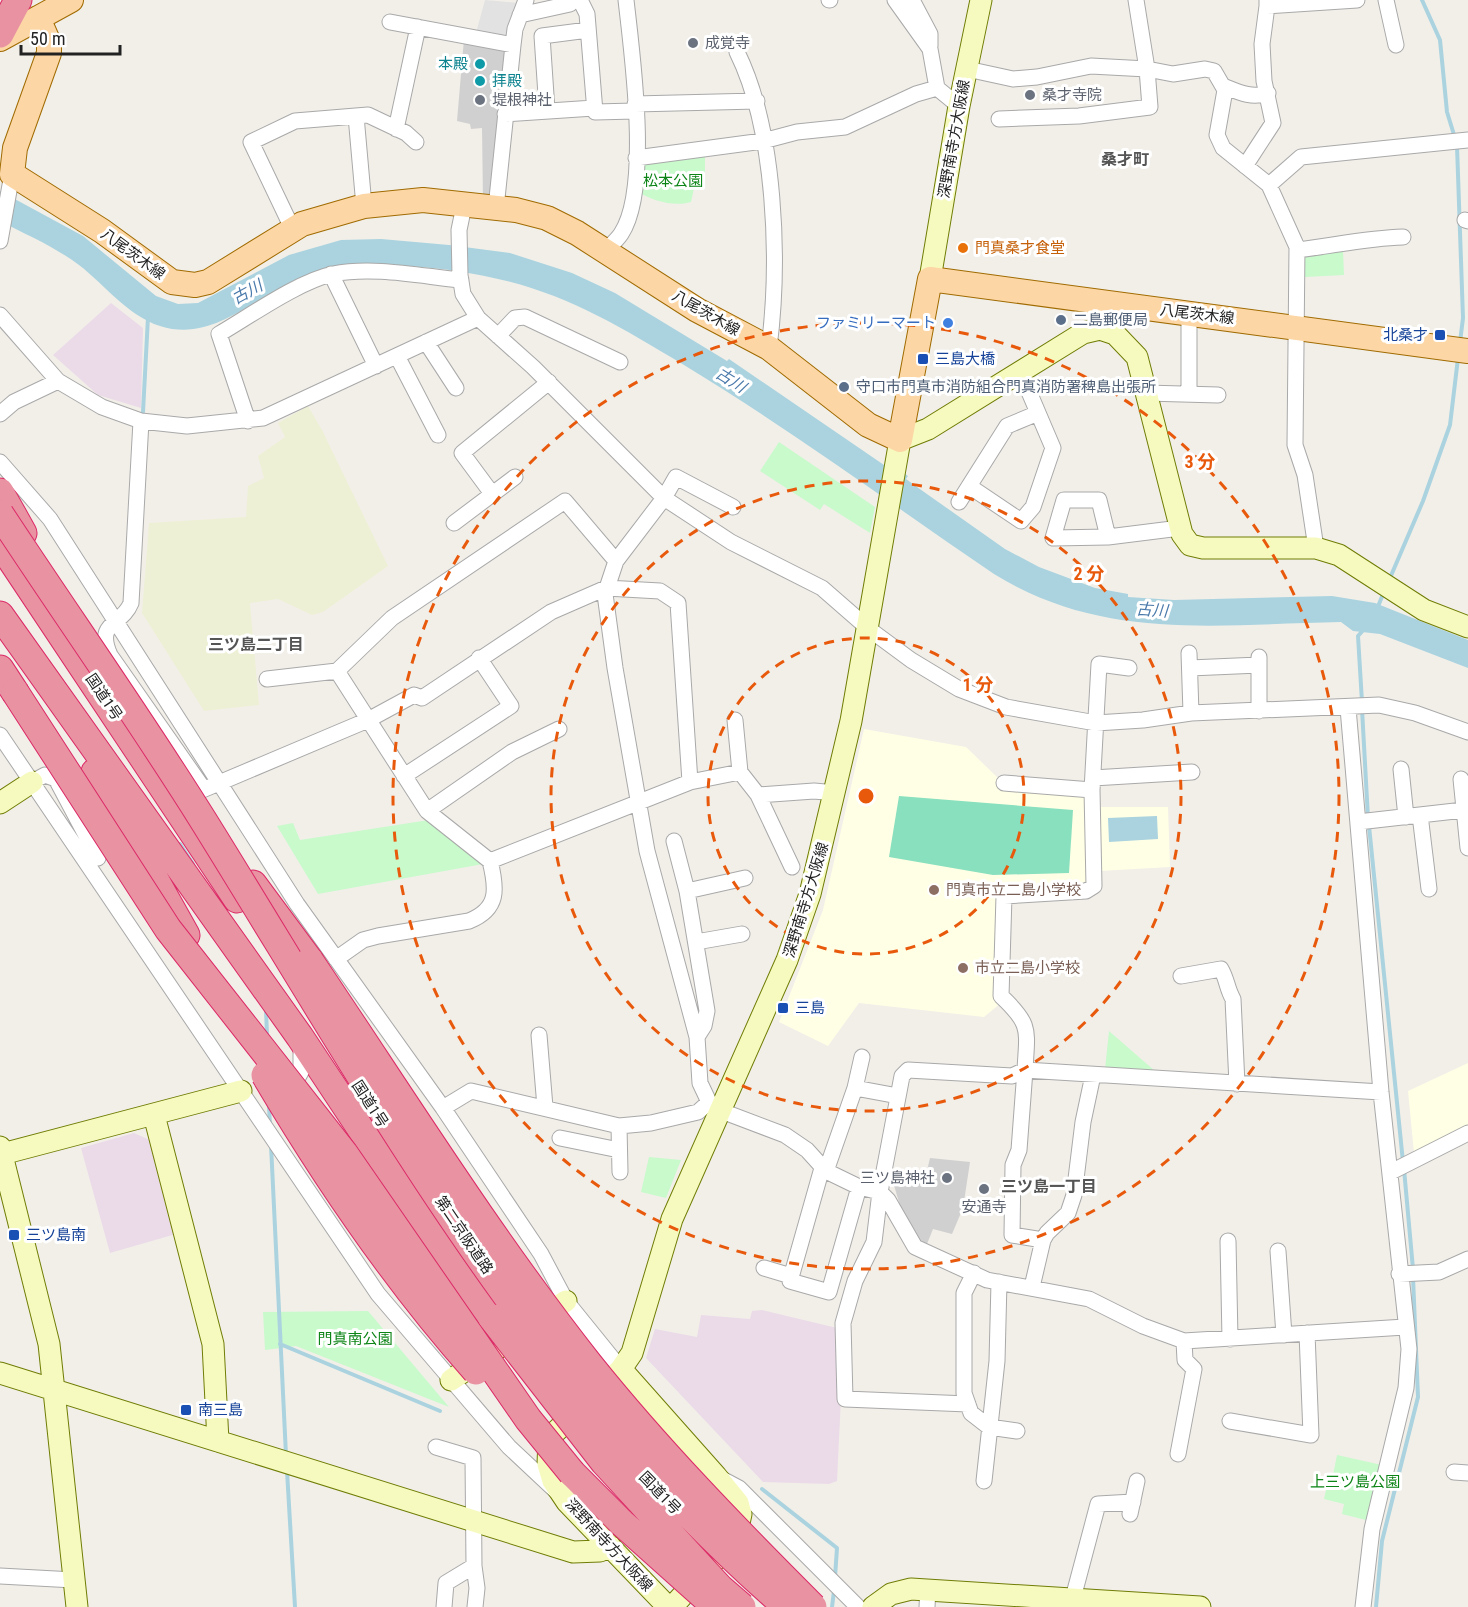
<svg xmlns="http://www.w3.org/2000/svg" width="1468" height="1607" font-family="'Roboto Condensed','Noto Sans JP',sans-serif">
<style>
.industrial{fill:#ebdbe8}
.education{fill:#ffffe5}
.religious{fill:#d0d0d0}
.farmland{fill:#eef0d5}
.park{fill:#c8facc}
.pitch{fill:#88e0be}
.parking{fill:#e2e2e2}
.water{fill:#aad3df}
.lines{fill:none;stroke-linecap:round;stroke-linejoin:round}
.stream{stroke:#aad3df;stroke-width:4}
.street-casing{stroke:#a9a9a9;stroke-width:17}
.secondary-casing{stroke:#707d05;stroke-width:23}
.primary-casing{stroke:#a06b00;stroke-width:26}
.highway-casing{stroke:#dc2a67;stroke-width:29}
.street{stroke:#fff;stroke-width:15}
.secondary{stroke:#f7fabf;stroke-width:21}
.primary{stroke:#fcd6a4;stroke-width:24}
.highway{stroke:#e892a2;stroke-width:27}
.highway-bridge-casing{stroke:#dc2a67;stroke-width:29;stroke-linecap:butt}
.highway-bridge{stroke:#e892a2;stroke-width:27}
.ring{fill:none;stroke:#e8590c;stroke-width:3;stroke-dasharray:10 8}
.worship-dot{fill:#6b7280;stroke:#fff;stroke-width:2}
.culture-dot{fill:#0f9aa8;stroke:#fff;stroke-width:2}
.food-dot{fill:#e8710a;stroke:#fff;stroke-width:2}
.service-dot{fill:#5c6f8a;stroke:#fff;stroke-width:2}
.shop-dot{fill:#3f7fe0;stroke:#fff;stroke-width:2}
.transit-dot{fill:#1a4fb4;stroke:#fff;stroke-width:2}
.education-dot{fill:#8d6e63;stroke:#fff;stroke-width:2}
.labels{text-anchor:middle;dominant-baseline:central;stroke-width:6;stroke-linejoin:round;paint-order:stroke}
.worship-label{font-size:15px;fill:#5b616d;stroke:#fff;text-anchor:start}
.culture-label{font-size:15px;fill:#0d838f;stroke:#fff;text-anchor:end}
.street-label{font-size:15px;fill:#222;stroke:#fff}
.park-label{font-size:15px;fill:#0c8416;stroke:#fff}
.food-label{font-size:15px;fill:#c56008;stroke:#fff;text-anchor:start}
.service-label{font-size:15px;fill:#4e5e75;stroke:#fff;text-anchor:start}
.shop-label{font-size:15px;fill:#366cbe;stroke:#fff;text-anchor:end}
.transit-label{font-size:15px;fill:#164399;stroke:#fff;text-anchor:start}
.education-label{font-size:15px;fill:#785e54;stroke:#fff;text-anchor:start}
.neighbourhood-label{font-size:16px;font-weight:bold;fill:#555;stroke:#fff}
.water-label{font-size:16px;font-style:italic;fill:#4a7aab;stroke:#fff}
.centre{fill:#e8590c;stroke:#fff;stroke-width:3}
.ring-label{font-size:18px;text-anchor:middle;font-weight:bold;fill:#e8590c;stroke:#fff;stroke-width:6;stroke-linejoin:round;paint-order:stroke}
</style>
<rect width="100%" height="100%" fill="#f2efe9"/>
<path class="industrial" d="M111 303 143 328 141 408 98 395 53 355Z
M134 1133 150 1140 176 1234 110 1253 81 1148Z
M762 1310 837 1328 841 1398 837 1481 829 1484 763 1482 646 1358 655 1329 697 1337 701 1315 750 1319 752 1311Z"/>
<path class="education" d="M864 729 966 747 998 778 999 790 1087 794 1089 807H1168L1170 867 1100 871 1083 887 1000 893 1002 1002 984 1017 859 1003 828 1046 779 1022 823 910Z
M1468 1063V1128L1414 1153 1408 1091Z"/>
<path class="religious" d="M464 39 509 49 493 201H483L482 128 471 129 470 124 457 121Z
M930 1158 970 1162 963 1208 952 1234 933 1229 927 1244 914 1236 904 1219 890 1172 925 1179Z"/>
<path class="farmland" d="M308 406 322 430 388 566 323 612 312 615 278 599 250 603 259 705 204 711 142 613 149 523 246 517 248 486 264 478 258 456 285 437 278 423Z"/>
<path class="park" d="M705 153V182L695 184 691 202C673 207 654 201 638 192L640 161Z
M1343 250 1344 275 1305 277 1304 252Z
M779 442 875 507 870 533 824 504 820 510 760 471Z
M429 820 483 864 318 894 277 826 293 823 300 840Z
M1109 1031 1155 1071 1105 1069Z
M649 1157 681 1160 666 1198 641 1192Z
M368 1311 449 1407 296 1346 265 1350 263 1312Z
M1337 1455 1382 1465 1370 1521 1342 1514 1344 1504 1324 1499 1326 1490H1330Z"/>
<path class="pitch" d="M899 796 1073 810 1069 873 993 875 889 857Z"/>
<path class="parking" d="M485 0 519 3 510 39 476 33Z"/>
<path class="water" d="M0 191 83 236 156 296 178 304 198 303 289 255 341 240 381 239 449 245 510 253 572 273 615 293 727 361 729 359 884 465 887 461 908 476 906 479 917 487 1005 549 1039 567 1095 588 1128 594V597L1174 600 1332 596 1375 603 1468 640V668L1380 634 1353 631 1341 622C1218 624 1104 642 994 574 891 504 791 430 684 365 612 322 559 289 474 274 417 263 350 261 295 282 250 299 212 343 160 326 128 316 105 285 79 265 55 247 27 235 0 221Z
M1157 816 1158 839 1109 842 1108 818Z"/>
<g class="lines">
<path class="stream" d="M1422 0 1440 40 1447 112 1455 138
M1457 146 1463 318 1460 342
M143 412 148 317
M1390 578 1423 501 1450 425 1458 358
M1377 609 1383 594
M1362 702 1358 636 1365 628
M1362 709 1368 818
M1369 826 1403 1162
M180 844 193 864
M266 1010 267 1035
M269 1106 270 1125
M271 1145 286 1455
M1404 1169 1413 1269
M280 1344 440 1411
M287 1471 295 1607
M762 1489 837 1548 835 1577
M832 1607 834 1591
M1376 1607 1382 1541 1418 1397 1413 1277"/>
<defs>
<path id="street" d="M580 0 587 14 595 112 635 111
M829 0H830
M895 0 930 49 937 88 959 106
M912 0 930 34V46
M1267 0V6L1357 0
M1386 0 1396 45
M520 15 570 4 573 0
M390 22 513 45
M737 52C776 131 780 262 769 348
M967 69 1013 79 1037 77 1091 66 1147 69 1173 74 1205 69 1214 71 1225 90 1217 135 1223 148 1269 185 1297 247 1295 445 1305 475 1316 548
M1223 86C1238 92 1252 99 1268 93
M635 104 757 101
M547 110 542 36 588 30
M505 114 594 108
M356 116 364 206
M999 119 1079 116 1150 107 1147 69 1136 0
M396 129 418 27
M636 158 763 141 797 132 845 127 916 94 937 88
M1245 166 1273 123 1264 81 1262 44 1267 6
M1269 185 1301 157 1468 140
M464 206 459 230 460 275 463 294 478 318 533 367 664 498 731 542 822 588 869 629 911 660 959 689 1006 707 1096 723 1143 720 1191 713 1379 705 1415 713 1468 732
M496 208 513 45 515 29 526 0
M1465 220 1468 221
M293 230 251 142 295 121 368 115 406 133 416 142
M0 241 12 174
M1297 250C1332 246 1367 238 1403 237
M605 251C610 246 617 240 621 234 651 189 632 54 626 0
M331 274 376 366
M0 315 58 381 102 407 141 421 187 426 263 418 478 318
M498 336 515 318 525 317 620 362
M426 342 456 388
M397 356 438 435
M1146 393 1218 395
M1189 394V314
M0 414 14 402 58 381
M141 421 131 603C122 626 95 621 110 655L203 788
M248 421 219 334C250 316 299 281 333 274 373 266 420 276 461 280
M0 462 50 519 297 904 443 1108 541 1254 566 1301 621 1369
M969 486 1021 521 1033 507 1053 448 1021 373
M493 495 462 453 549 382
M959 502 1007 426 1038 413
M733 507 676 477 664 498 616 561 605 594 615 668 647 851 697 1037 700 1083 709 1102 719 1110 785 1135 807 1150 826 1171 859 1187 880 1192 888 1200 915 1247 987 1280 1089 1299 1143 1326 1184 1341 1405 1327
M454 523 515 477
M1108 537 1099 500H1064L1053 538 1108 537 1180 528
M616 561 565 501 392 618 337 671 427 811 490 861 690 782 740 772 758 795 814 791 836 793
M1189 653 1191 713
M1259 657V711
M1129 668 1099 664 1092 790 1094 886 1086 891 1004 896 1001 996C1032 1025 1027 1030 1025 1070L1381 1092
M1190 668 1259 665
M267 679 337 671
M1348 708 1381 1092 1409 1349 1406 1388 1372 1529 1363 1607
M735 720 740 772
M0 735 378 1294 509 1447 556 1491
M1401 769 1406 817
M404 776 511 706 479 658
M1093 778 1192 772
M1461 779 1468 848
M32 782 45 775 56 779 98 858
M1004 783 1092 790
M200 791 368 720 414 695 422 698 551 612 606 588 660 591 678 603 690 782
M758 795 792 867
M427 811 512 752 559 729
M1420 815 1429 889
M1358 822 1464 810
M674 841 687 891 707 1011 704 1026 697 1037
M687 891 745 878
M696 942 742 934
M336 959 363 940 378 936 469 921C499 909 497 889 490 861
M1181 976 1221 969C1227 979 1227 989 1233 999L1237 1084
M539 1035 545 1107
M855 1088 898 1096
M290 1092 301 1072V1044
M443 1108 471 1091 619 1126 651 1123 698 1112 709 1102
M619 1126 620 1172
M560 1138 619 1150
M822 1168 790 1281 829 1292 859 1187
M826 1171 855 1088 862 1057
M1391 1172 1468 1133
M1228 1241 1230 1339
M1278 1251 1284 1335
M764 1268 791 1276
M974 1273 964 1293V1393L971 1413 989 1427 1017 1431
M1399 1274 1439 1272 1468 1259
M1032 1287 1043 1240 1047 1233 1068 1213 1074 1195 1083 1122 1093 1075
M968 1404 845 1399 843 1323 855 1281 874 1242 880 1192 902 1076 908 1070 1012 1076 1025 1070 1019 1150 1013 1165 1012 1235 1043 1240
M1230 1421 1311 1435 1307 1333
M436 1447 473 1458 474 1566 446 1583 444 1607
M1178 1454 1194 1369 1185 1360 1184 1341
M1454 1472 1468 1473
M724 1480 739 1488 858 1607
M984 1481 997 1361 999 1282
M1130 1514 1137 1481
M474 1566 477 1588 475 1607
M0 1576 74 1580
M1073 1598 1098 1504 1133 1502
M927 1607 928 1589"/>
<path id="secondary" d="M930 279 959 106 981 0
M0 803 32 782
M154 1115 213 1344 218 1441
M0 1147 49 1344 77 1607
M2 1154 241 1091
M621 1369 716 1476 738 1503 741 1514 736 1537 672 1607
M0 1373 573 1552 600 1551 610 1546
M451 1380 566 1301
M668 1607 567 1502 553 1481 548 1464 549 1438 621 1369 632 1353 672 1219 787 960 810 894 851 721 900 440 928 429 1083 333 1100 329 1115 334 1137 357 1182 534 1190 545 1203 548H1316L1339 555 1424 610 1468 627
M873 1607 891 1594 911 1589 1200 1607"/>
<path id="primary" d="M38 18 49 43V53L15 148 12 174 102 231 172 282 195 285 208 282 302 224 364 206 423 200 516 210 547 218 577 233 697 310 769 348 868 425 900 440 930 279 1468 351
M0 39 71 0"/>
<path id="highway" d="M0 34 18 0
M0 492 23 533
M0 543 237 899
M0 615 300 1037 416 1212 492 1318
M0 669 15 692
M95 772 186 935
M253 884 310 961
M572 1473 622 1523"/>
</defs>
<use href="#street" class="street-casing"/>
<use href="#secondary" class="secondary-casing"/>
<use href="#primary" class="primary-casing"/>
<use href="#highway" class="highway-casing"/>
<use href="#street" class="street"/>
<use href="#secondary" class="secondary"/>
<use href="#primary" class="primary"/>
<use href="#highway" class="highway"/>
<defs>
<path id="highway-bridge" d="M0 514C67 616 138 716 203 820 378 1101 531 1387 787 1607
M15 692 168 929 344 1153 528 1419 572 1473
M310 961C401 1096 488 1236 589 1364 658 1450 735 1529 813 1607
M265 1075C327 1180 395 1280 476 1371
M492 1318 604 1462 720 1588 742 1607
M622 1523 716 1607"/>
</defs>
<use href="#highway-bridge" class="highway-bridge-casing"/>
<use href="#highway-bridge" class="highway-bridge"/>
</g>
<g class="ring">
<circle cx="866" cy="796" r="158"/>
<circle cx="866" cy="796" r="315"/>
<circle cx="866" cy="796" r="473"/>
</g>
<g class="worship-dot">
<circle cx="693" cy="43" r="6"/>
<circle cx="1030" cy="95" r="6"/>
<circle cx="480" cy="100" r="6"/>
<circle cx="947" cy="1178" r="6"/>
<circle cx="984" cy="1189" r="6"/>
</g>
<g class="culture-dot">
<circle cx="480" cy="64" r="6"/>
<circle cx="480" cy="81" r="6"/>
</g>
<circle class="food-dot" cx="963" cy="248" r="6"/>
<g class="service-dot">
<circle cx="1061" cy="320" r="6"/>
<circle cx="844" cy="387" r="6"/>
</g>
<circle class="shop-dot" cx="948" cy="323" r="6"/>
<g class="transit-dot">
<rect x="1434" y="329" width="12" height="12" rx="3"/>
<rect x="917" y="353" width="12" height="12" rx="3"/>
<rect x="777" y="1002" width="12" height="12" rx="3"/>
<rect x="8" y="1229" width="12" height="12" rx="3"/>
<rect x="180" y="1404" width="12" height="12" rx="3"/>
</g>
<g class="education-dot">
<circle cx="934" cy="890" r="6"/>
<circle cx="963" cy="968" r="6"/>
</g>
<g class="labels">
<g class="worship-label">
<text x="705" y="43">成覚寺</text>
<text x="1042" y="95">桑才寺院</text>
<text x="492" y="100">堤根神社</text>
<text x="935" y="1178" text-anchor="end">三ツ島神社</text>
<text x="984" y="1207" text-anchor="middle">安通寺</text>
</g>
<g class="culture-label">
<text x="468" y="64">本殿</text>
<text x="492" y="81" text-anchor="start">拝殿</text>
</g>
<g class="street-label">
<text transform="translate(954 139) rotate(-80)">深野南寺方大阪線</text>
<text transform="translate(133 254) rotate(36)">八尾茨木線</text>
<text transform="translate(706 313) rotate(30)">八尾茨木線</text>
<text transform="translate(1197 314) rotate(7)">八尾茨木線</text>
<text transform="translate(104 697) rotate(56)">国道1号</text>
<text transform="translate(806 900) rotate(-73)">深野南寺方大阪線</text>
<text transform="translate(370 1104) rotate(57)">国道1号</text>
<text transform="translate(464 1235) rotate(56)">第二京阪道路</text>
<text transform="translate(660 1493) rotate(46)">国道1号</text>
<text transform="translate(609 1545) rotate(47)">深野南寺方大阪線</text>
</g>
<g class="park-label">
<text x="673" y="181">松本公園</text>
<text x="355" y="1339">門真南公園</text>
<text x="1355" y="1482">上三ツ島公園</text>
</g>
<g class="food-label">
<text x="975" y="248">門真桑才食堂</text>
</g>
<g class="service-label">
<text x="1073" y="320">二島郵便局</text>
<text x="856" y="387">守口市門真市消防組合門真消防署稗島出張所</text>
</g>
<g class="shop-label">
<text x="936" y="323">ファミリーマート</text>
</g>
<g class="transit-label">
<text x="1428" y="335" text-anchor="end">北桑才</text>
<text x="935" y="359">三島大橋</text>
<text x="795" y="1008">三島</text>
<text x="26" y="1235">三ツ島南</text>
<text x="198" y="1410">南三島</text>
</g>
<g class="education-label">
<text x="946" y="890">門真市立二島小学校</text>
<text x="975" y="968">市立二島小学校</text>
</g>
<g class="neighbourhood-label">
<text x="1125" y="159">桑才町</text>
<text x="256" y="644">三ツ島二丁目</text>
<text x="1049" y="1186">三ツ島一丁目</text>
</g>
<g class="water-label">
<text transform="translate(247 292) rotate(-29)">古川</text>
<text transform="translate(731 380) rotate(32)">古川</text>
<text transform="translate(1152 610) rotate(4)">古川</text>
</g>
</g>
<circle cx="866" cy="796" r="9" class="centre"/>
<g class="ring-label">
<text x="1200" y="468">3 分</text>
<text x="1089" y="580">2 分</text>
<text x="978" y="691">1 分</text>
</g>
<path d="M21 45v9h99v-9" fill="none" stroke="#222222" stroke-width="3"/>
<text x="30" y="45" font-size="18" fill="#222222" stroke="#ffffff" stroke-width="4.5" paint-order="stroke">50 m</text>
</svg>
